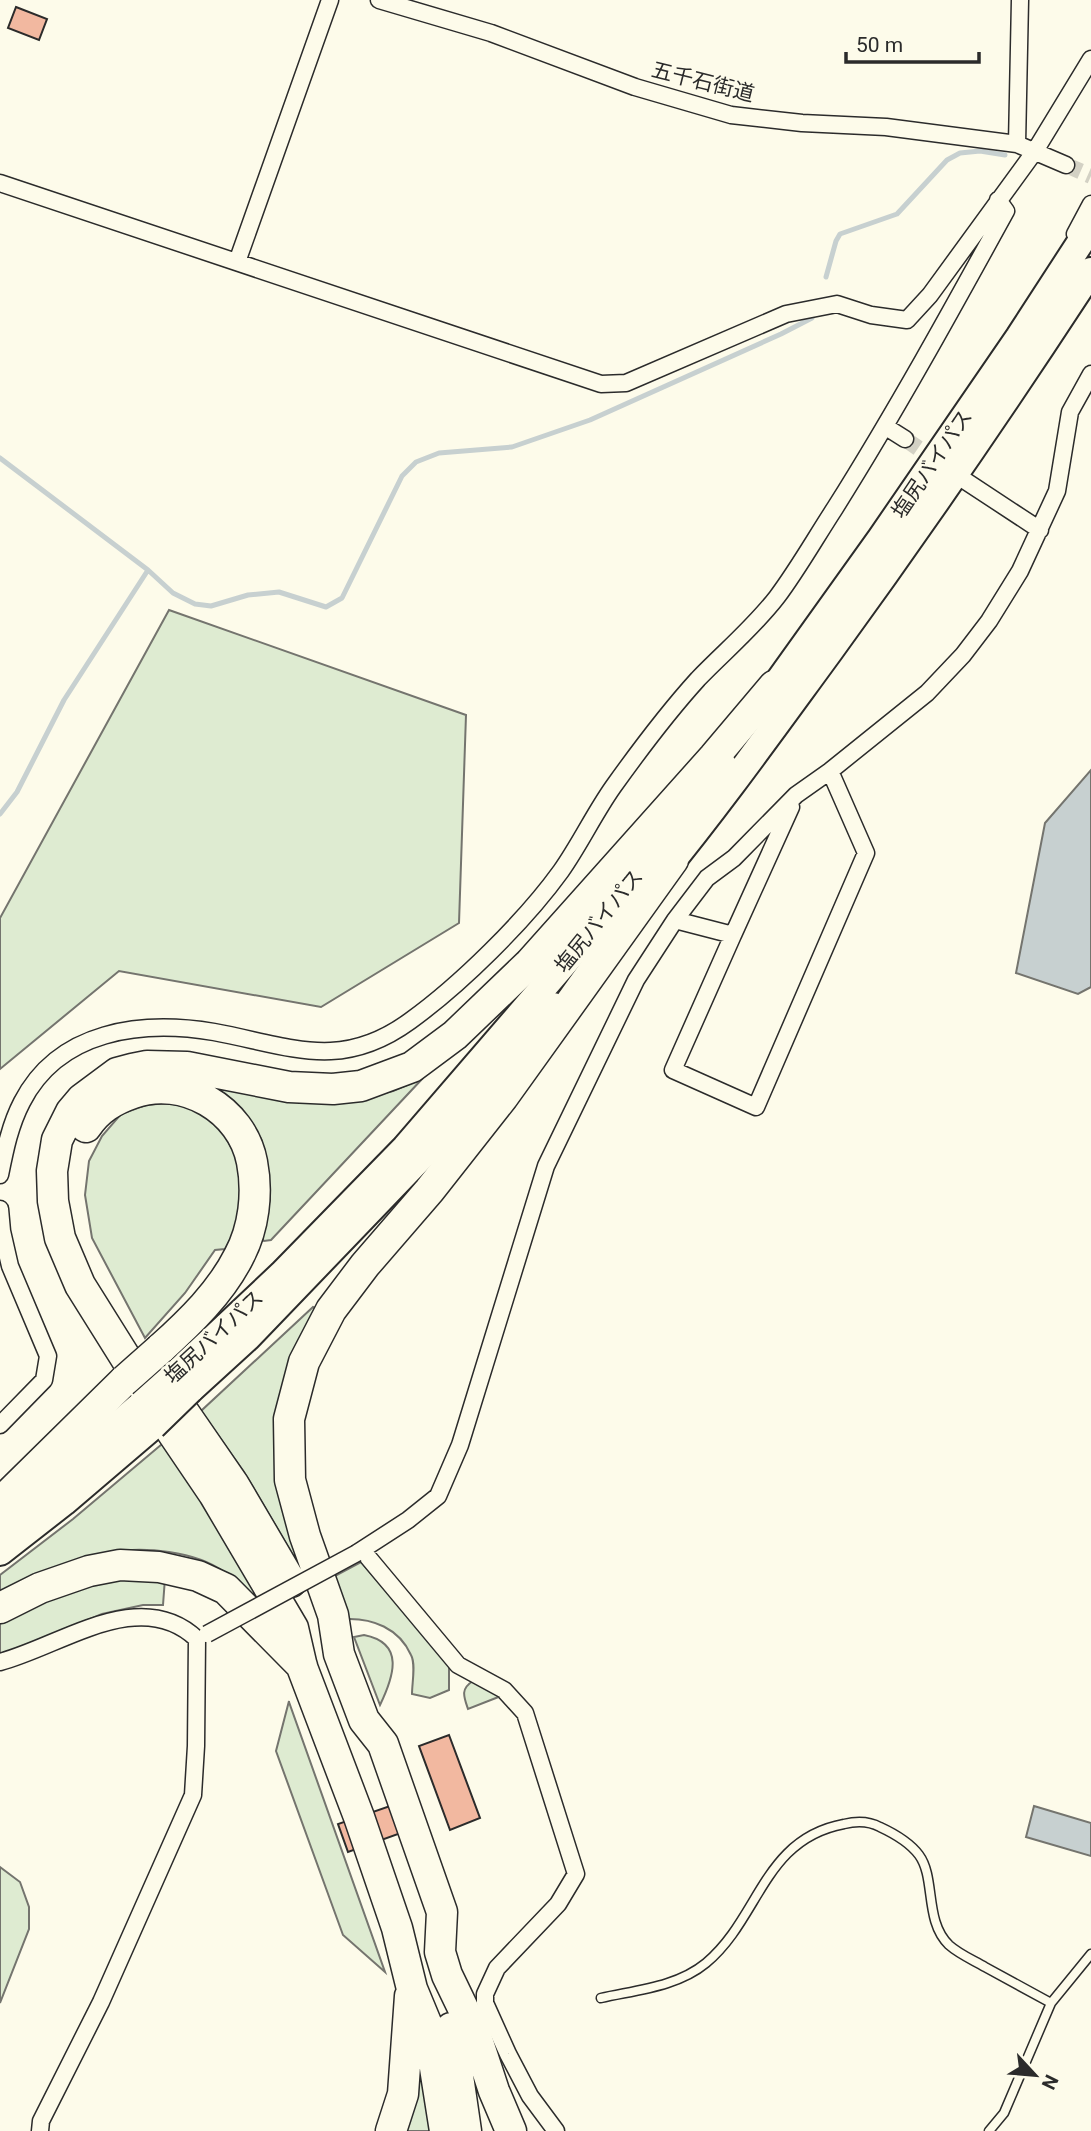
<svg xmlns="http://www.w3.org/2000/svg" width="1091" height="2131" font-family="Roboto,'Noto Sans JP',sans-serif">
<style>
.green{fill:#deebd1;stroke:#74746e;stroke-width:2}
.water{fill:#c7d0d0;stroke:#74746e;stroke-width:2}
.lines{fill:none;stroke-linecap:round;stroke-linejoin:round}
.stream{stroke:#c7d0d0;stroke-width:5}
.building{fill:#f2b8a0;stroke:#2b2b2b;stroke-width:2}
.minor-tunnel{stroke:#d3d1c4;stroke-width:16;stroke-dasharray:16 8;stroke-linecap:butt}
.service-casing{stroke:#2b2b2b;stroke-width:11}
.minor-casing{stroke:#2b2b2b;stroke-width:19}
.trunk-casing{stroke:#2b2b2b;stroke-width:30}
.motorway-casing{stroke:#2b2b2b;stroke-width:33}
.service{stroke:#fdfbea;stroke-width:8}
.minor{stroke:#fdfbea;stroke-width:16}
.trunk{stroke:#fdfbea;stroke-width:26}
.motorway{stroke:#fdfbea;stroke-width:30}
.minor-bridge-casing{stroke:#2b2b2b;stroke-width:19;stroke-linecap:butt}
.trunk-bridge-casing{stroke:#2b2b2b;stroke-width:30;stroke-linecap:butt}
.motorway-bridge-casing{stroke:#2b2b2b;stroke-width:33;stroke-linecap:butt}
.minor-bridge{stroke:#fdfbea;stroke-width:16}
.trunk-bridge{stroke:#fdfbea;stroke-width:26}
.motorway-bridge{stroke:#fdfbea;stroke-width:30}
.labels{text-anchor:middle;dominant-baseline:central;stroke-width:5;stroke-linejoin:round;paint-order:stroke}
.street-label{font-size:21px;fill:#2b2b2b;stroke:#fdfbea}
</style>
<rect width="100%" height="100%" fill="#fdfbea"/>
<path class="green" d="M169 610 466 715 459 923 321 1007 119 971 0 1069V918Z
M197 1076 351 1100 393 1091 423 1078 271 1240 264 1241 260 1236 270 1200 267 1165 261 1139 245 1114Z
M168 1103 187 1107 207 1116 221 1129 244 1170 237 1227 225 1249 215 1250 185 1293 145 1338 92 1238 85 1195 89 1161 102 1136 121 1114 146 1105Z
M313 1307 317 1309 295 1358 301 1569 244 1472 201 1411Z
M168 1439 261 1592 253 1597C246 1586 234 1580 224 1572 208 1560 189 1555 169 1552 105 1542 56 1565 0 1594V1575L73 1519Z
M361 1562 444 1658 449 1664V1690L430 1698 412 1694C412 1683 416 1664 411 1655 399 1628 372 1618 346 1619L331 1578Z
M149 1575 165 1578 163 1605H143L102 1614 0 1656V1622L86 1583Z
M364 1635C405 1643 394 1676 380 1705L354 1637Z
M473 1681 501 1696 468 1709C464 1697 460 1689 473 1681Z
M289 1701V1702L385 1972 343 1935 276 1751Z
M0 1867 20 1882 29 1907V1929L0 2003Z
M420 2040 435 2131H403Z"/>
<path class="water" d="M1091 770V987L1078 994 1016 973 1045 823Z
M1034 1806 1091 1823V1856L1026 1837Z"/>
<g class="lines">
<path class="stream" d="M826 277 836 241 840 234 897 214 947 160 960 153 980 151 1005 155
M0 458 148 570 173 593 195 604 211 606 248 595 279 592 326 607 342 598 402 476 416 462 439 453 512 447 590 420 781 334 812 318
M0 814 17 792 64 700 148 570"/>
</g>
<path class="building" d="M16 7 47 19 39 40 8 28Z
M449 1735 480 1818 450 1830 419 1746Z
M416 1797 426 1824 348 1852 338 1824Z"/>
<g class="lines">
<path class="minor-tunnel" d="M1066 165 1091 176
M905 439 941 464"/>
<defs>
<path id="service" d="M601 1998C636 1990 677 1987 706 1963 760 1918 763 1839 844 1824 856 1821 869 1821 880 1827 893 1833 910 1843 919 1855 936 1878 924 1921 949 1945 959 1954 973 1960 985 1967 1007 1979 1029 1991 1051 2003
M989 2131 1004 2113 1051 2003 1091 1954"/>
<path id="minor" d="M379 0 491 33 635 87 731 115 802 123 886 127 1017 144 1066 165
M1017 144 1020 0
M0 183 601 384 626 383 786 314 837 304 871 315 907 320 930 295 1035 151 1091 59
M1075 234 1091 204
M237 262 330 0
M886 427 905 439
M964 480 1040 530
M675 920 733 935 791 807
M733 935 673 1070 756 1107 866 853 830 771
M0 1175C5 1150 10 1125 22 1102 59 1030 141 1020 214 1032 290 1046 340 1072 410 1021 460 985 525 921 561 871 580 844 594 814 613 787 638 752 669 711 698 679 724 652 754 627 777 597 798 569 816 537 835 508 896 411 951 311 1006 211L998 200
M0 1209 2 1231 10 1266 48 1356 44 1380 0 1425
M362 1550 458 1665 504 1690 525 1713 576 1874 558 1904 497 1968 485 1994V2003L508 2054 530 2096 556 2131
M357 1553 408 1520 438 1496 460 1445 546 1166 636 980 675 920 707 878 734 858 796 795 830 771 927 693 963 655 989 621 1020 571 1057 491 1070 412 1091 374
M0 1662C61 1646 140 1585 197 1639L196 1746 193 1795 101 2002 41 2121 40 2131"/>
<path id="trunk" d="M763 703 881 538 1019 337 1091 226
M660 876C719 804 774 727 829 652 920 527 1007 400 1091 271
M179 1371 282 1274 405 1148 592 931 723 765
M190 1390 247 1338 421 1157 553 1006
M0 1526 142 1404
M0 1552 64 1502 153 1426"/>
<path id="motorway" d="M86 1127C98 1109 113 1100 133 1093 183 1075 242 1109 252 1162 258 1193 254 1228 239 1256 221 1292 190 1322 160 1349
M161 1379 234 1485 291 1582
M0 1503 125 1380
M0 1608 40 1588 89 1571 120 1565 159 1567 198 1576 226 1589 302 1666
M451 2028 466 2131
M391 2131 403 2094 410 1996
M445 2131 429 2030 412 1989 397 1928 359 1817 302 1667 293 1628 214 1494 172 1432 80 1285 60 1238 53 1201 52 1171 57 1140 71 1112 82 1099 117 1073 132 1069 147 1066 187 1067 289 1087 333 1089 361 1086 412 1067 455 1035 530 963 714 757 774 686
M511 2131 494 2091 475 2033 447 1975 440 1952 442 1912 383 1744 364 1720 339 1654 333 1615 305 1536 290 1480 289 1419 304 1362 331 1310 365 1265 429 1191 503 1097 673 860"/>
</defs>
<use href="#service" class="service-casing"/>
<use href="#minor" class="minor-casing"/>
<use href="#trunk" class="trunk-casing"/>
<use href="#motorway" class="motorway-casing"/>
<use href="#service" class="service"/>
<use href="#minor" class="minor"/>
<use href="#trunk" class="trunk"/>
<use href="#motorway" class="motorway"/>
<defs>
<path id="minor-bridge" d="M207 1634 357 1553"/>
<path id="trunk-bridge" d="M142 1404 179 1371
M153 1426 190 1390"/>
<path id="motorway-bridge" d="M125 1380 160 1349"/>
</defs>
<use href="#minor-bridge" class="minor-bridge-casing"/>
<use href="#trunk-bridge" class="trunk-bridge-casing"/>
<use href="#motorway-bridge" class="motorway-bridge-casing"/>
<use href="#minor-bridge" class="minor-bridge"/>
<use href="#trunk-bridge" class="trunk-bridge"/>
<use href="#motorway-bridge" class="motorway-bridge"/>
</g>
<g class="labels">
<g class="street-label">
<text transform="translate(703 82) rotate(14)">五千石街道</text>
<text transform="translate(932 464) rotate(-56)">塩尻バイパス</text>
<text transform="translate(599 921) rotate(-51)">塩尻バイパス</text>
<text transform="translate(214 1337) rotate(-43)">塩尻バイパス</text>
</g>
</g>
<g transform="translate(1035 2075) rotate(116)" stroke="#fdfbea" stroke-width="5" paint-order="stroke">
<path d="M0-5L12 26L0 18L-12 26Z" fill="#2b2b2b"/>
<text y="-10" font-size="19" font-weight="bold" text-anchor="middle" fill="#2b2b2b">N</text>
</g>
<path d="M846 52v10h133v-10" fill="none" stroke="#2b2b2b" stroke-width="3.5"/>
<text x="856" y="52" font-size="21" fill="#2b2b2b" stroke="#fdfbea" stroke-width="5" paint-order="stroke">50 m</text>
</svg>
